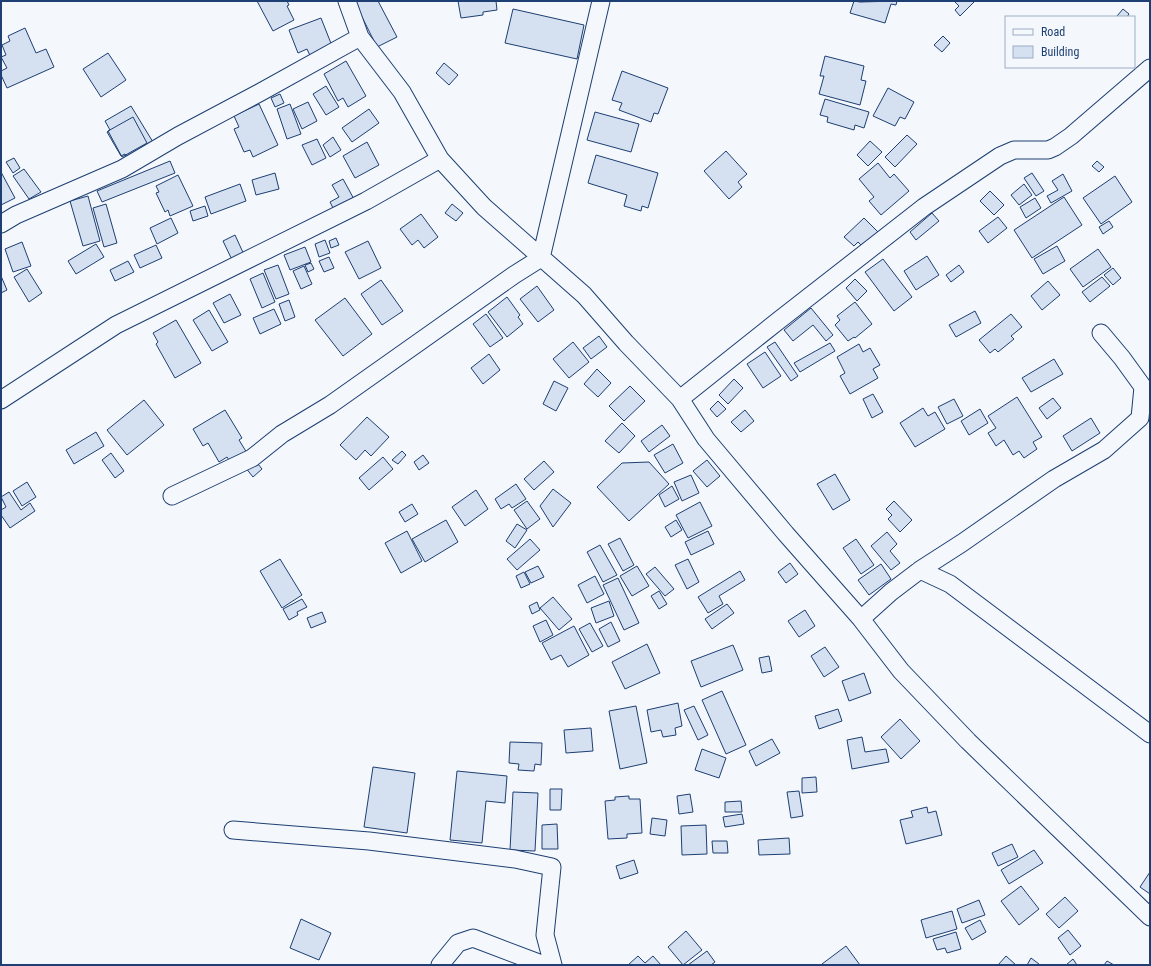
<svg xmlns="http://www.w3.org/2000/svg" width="1151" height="966" font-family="'Roboto Condensed',sans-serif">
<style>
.building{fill:#d5e0f0;stroke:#1d3f73}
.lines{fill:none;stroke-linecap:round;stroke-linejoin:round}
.street-casing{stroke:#1d3f73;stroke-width:19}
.street{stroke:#f4f7fb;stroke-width:17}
</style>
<rect width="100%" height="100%" fill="#f4f7fb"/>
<path class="building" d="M257 1H287L289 5 287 6 294 20 273 31Z
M354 1H378L397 37 377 47Z
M458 1H496L497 10 483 12V15L461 18Z
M854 1 860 2 897 1 896 5 891 4 885 23 850 13Z
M954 1H975L960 16 955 10 959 6Z
M513 9 584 25 577 59 505 43Z
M1123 9 1129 14 1127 17H1118L1117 16Z
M321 18 334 51 312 60 307 49 298 53 289 30Z
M25 28 36 53 46 49 54 67 7 88 1 75V71L7 68 1 57 6 55 2 45 10 41 8 36Z
M943 36 950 43 942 52 934 45Z
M108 53 126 80 101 97 83 69Z
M825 56 864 66 861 80 866 81 860 105 819 94 824 76H820Z
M346 61 366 96 348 107 343 98 338 101 324 74Z
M444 63 458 75 449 85 436 73Z
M622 71 668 88 658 114 654 113 651 122 619 110 622 103 612 100Z
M326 86 339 107 326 115 313 94Z
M888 88 914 102 905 119 900 117 895 126 873 116Z
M280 94 284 103 275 107 271 98Z
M825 99 869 112 864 128 855 125 854 130 827 122 828 117 820 115Z
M308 102 317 121 302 129 293 109Z
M259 104 278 145 253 157 250 150 244 152 234 129 239 127 234 116Z
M290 104 301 134 287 139 277 109Z
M131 106 156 147 130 163 125 154 121 156 107 132 110 130 105 121Z
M369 109 379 123 352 142 342 128Z
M595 112 639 124 631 152 587 140Z
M133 117 147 143 122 157 108 131Z
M907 135 917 144 895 167 885 157Z
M333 137 341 150 330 157 323 145Z
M317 139 326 158 312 165 302 145Z
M870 141 882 152 868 166 857 155Z
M367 142 379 165 355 178 343 156Z
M726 151 747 174 738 182 742 187 729 199 704 171Z
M596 155 658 173 648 208 642 206 641 211 624 206 627 195 588 183Z
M14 158 20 168 13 173 6 162Z
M170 161 175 173 102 202 97 191Z
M1097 161 1104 167 1099 172 1092 166Z
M878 163 890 178 894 174 909 191 881 215 869 201 874 197 859 179Z
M24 169 41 192 29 199 13 176Z
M1 172 15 198 1 205Z
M275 173 279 189 256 195 252 180Z
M1032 173 1044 191 1036 196 1024 178Z
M1063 174 1072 191 1051 203 1047 196 1058 190 1052 181Z
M178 175 193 206 170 216 168 210 165 212 156 193 159 192 156 186Z
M1115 176 1132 202 1101 224 1083 198Z
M343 179 355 201 335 212 330 202 339 197 332 185Z
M240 184 246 201 211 214 205 197Z
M1024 184 1032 195 1019 205 1011 195Z
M990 191 1004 205 994 215 980 201Z
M88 196 100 241 83 246 70 201Z
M1064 197 1082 225 1032 258 1014 230Z
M1035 198 1041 208 1026 218 1020 207Z
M106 204 117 243 104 247 93 208Z
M452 204 463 213 456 221 445 213Z
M205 206 208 216 193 221 190 211Z
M932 213 939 221 916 240 910 232Z
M421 214 438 237 424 248 418 240 412 245 400 229Z
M998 217 1007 228 988 243 979 231Z
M171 218 178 233 157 244 150 228Z
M864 218 879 233 864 248 858 242 854 246 844 237Z
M1109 221 1113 227 1103 234 1099 227Z
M235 235 246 259 234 264 223 241Z
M336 238 339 245 331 248 329 241Z
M325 240 330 253 319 257 315 244Z
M368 241 381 268 359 279 345 252Z
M22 242 31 266 13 272 5 249Z
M96 244 104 257 76 274 68 261Z
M156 245 162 258 140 268 134 255Z
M1057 246 1065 261 1043 274 1034 259Z
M305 247 311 262 290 270 284 255Z
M1098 249 1111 267 1083 287 1070 269Z
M927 256 939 275 916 290 904 271Z
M329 257 334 268 324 272 319 261Z
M883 259 912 297 894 311 865 272Z
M128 261 134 272 115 281 110 270Z
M311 263 314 269 308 272 305 265Z
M278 265 289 294 276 299 264 270Z
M959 265 964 272 951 282 946 275Z
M304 266 312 284 301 289 293 271Z
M1113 268 1121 278 1113 285 1104 275Z
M27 269 42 293 29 302 14 277Z
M263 273 275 302 262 308 250 279Z
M1 276 7 290 1 293Z
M1102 277 1110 286 1090 302 1082 292Z
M855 279 867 291 857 301 846 288Z
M381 280 403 311 382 325 361 294Z
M1048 281 1060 295 1042 310 1031 296Z
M537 286 554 310 538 322 520 299Z
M230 294 241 315 224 323 213 303Z
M507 297 520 315 518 317 523 324 507 337 488 312Z
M345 298 372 334 343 356 315 320Z
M289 300 295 317 285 321 279 304Z
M855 302 872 324 855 338 854 337 848 341 835 325 840 320 837 316Z
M811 308 833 335 826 341 813 325 793 341 784 330Z
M274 309 281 324 260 334 253 318Z
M209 310 228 342 212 351 193 320Z
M975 311 981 323 956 337 949 325Z
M486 314 503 338 490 347 473 324Z
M1011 314 1022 327 1011 336 1014 339 998 352 995 349 990 353 979 340Z
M176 320 201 363 175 378 156 344 158 342 153 333Z
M599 336 607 347 591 359 583 348Z
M573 342 589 362 569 378 553 359Z
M775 342 798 376 791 381 767 347Z
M830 343 835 351 800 372 794 363Z
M859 344 863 352 870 348 880 365 873 369 878 378 850 394 840 376 845 373 837 357Z
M765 352 781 376 763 388 747 364Z
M489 354 500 370 483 384 471 368Z
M1054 359 1063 374 1031 392 1022 378Z
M597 369 611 383 598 397 584 384Z
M734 379 743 388 728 404 719 395Z
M554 381 568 388 556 411 543 404Z
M630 386 645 401 624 421 609 406Z
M873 394 883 412 872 418 863 399Z
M1017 397 1042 437 1033 442 1037 449 1024 458 1019 451 1013 455 1004 440 996 446 988 433 996 428 988 416Z
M1053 398 1061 408 1047 419 1039 408Z
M954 399 963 416 947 424 938 407Z
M144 400 164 425 127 455 107 430Z
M718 401 726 409 717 417 710 409Z
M923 408 928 416 935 412 945 429 915 447 900 423Z
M980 409 988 423 969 435 961 421Z
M225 410 242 438 239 440 247 453 231 463 227 457 219 462 208 443 203 446 193 429Z
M745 410 754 421 741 432 731 422Z
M367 417 389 437 371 456 365 450 356 460 340 445Z
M1091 418 1100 433 1072 451 1063 436Z
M622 423 635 436 619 453 605 441Z
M662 425 670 436 649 452 641 441Z
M96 432 104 446 74 464 66 450Z
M673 444 683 463 665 473 654 455Z
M402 451 406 455 398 464 392 460Z
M111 453 124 471 115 478 102 460Z
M423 455 429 463 419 470 414 462Z
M383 457 393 469 369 490 359 478Z
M254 459 262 469 253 477 245 467Z
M707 460 720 476 707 487 693 471Z
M544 461 554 472 534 490 524 479Z
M649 462 669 484 629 521 597 487 622 463Z
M835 474 850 500 833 510 817 484Z
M691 475 699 493 682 501 674 482Z
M27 482 36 497 22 506 13 491Z
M516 484 526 499 512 508 509 504 501 509 495 499Z
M672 486 679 499 665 507 659 495Z
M553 489 571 503 553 527 540 506Z
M476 490 488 509 465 526 452 507Z
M9 492 21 510 30 503 35 511 10 528 1 515V510L6 507 1 497Z
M527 501 540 519 527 529 514 510Z
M894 501 912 520 900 532 888 519 892 515 886 509Z
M700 502 712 526 688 538 676 515Z
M412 504 418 514 405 522 399 512Z
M446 520 458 542 425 562 412 539Z
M676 520 682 530 671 537 665 527Z
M517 524 527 530 515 548 506 541Z
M407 531 422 561 401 573 385 543Z
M708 531 714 544 691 555 685 542Z
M887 532 897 544 890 551 900 563 891 570 871 546Z
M620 538 634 565 623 571 608 544Z
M530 539 540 550 517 570 507 559Z
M856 539 874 565 861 574 843 548Z
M600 545 617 575 603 582 587 552Z
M280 559 302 595 282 608 260 571Z
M688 559 699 582 687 589 675 565Z
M790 563 798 574 786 583 778 572Z
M881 564 891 579 869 595 858 580Z
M538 566 544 577 531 583 525 572Z
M637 566 649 586 632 596 620 576Z
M655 567 674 589 665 596 646 574Z
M740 571 745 580 719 596 723 604 708 613 698 597Z
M524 572 530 584 521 588 516 576Z
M595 576 604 594 587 603 578 585Z
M618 578 639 623 624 630 603 585Z
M659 591 667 604 659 609 651 596Z
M553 597 572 619 559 630 540 608Z
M302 599 307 607 297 612 298 615 289 620 283 609Z
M609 601 614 616 596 623 591 608Z
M537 602 540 610 532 614 529 606Z
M727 604 734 613 712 629 705 619Z
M805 610 815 626 799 637 788 621Z
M322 612 326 622 311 628 307 618Z
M546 620 553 635 540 642 533 626Z
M611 622 620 641 608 647 599 629Z
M590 623 603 646 592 652 579 629Z
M574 626 589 655 568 667 561 655 551 660 542 643Z
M647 644 660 673 625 689 612 662Z
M733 645 743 670 701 687 691 661Z
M825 647 839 667 824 677 811 656Z
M769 656 772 671 762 673 759 658Z
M864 673 871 693 849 701 842 681Z
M722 691 746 745 726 754 702 700Z
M678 703 682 726 675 728 676 735 663 737 661 730 651 732 647 710Z
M636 706 647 763 620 769 609 711Z
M694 706 708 735 698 740 684 710Z
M838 709 842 721 819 729 815 716Z
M900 719 920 741 901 759 881 737Z
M591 728 593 751 566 753 564 730Z
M862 737 865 752 886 749 889 762 852 769 847 740Z
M772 739 780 753 756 766 749 751Z
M510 742 542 743 541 765 535 764 534 771 518 770 519 764 509 763Z
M702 749 726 758 719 778 695 770Z
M373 767 415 773 407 833 364 827Z
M457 771 507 776 505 803 486 801 482 843 450 840Z
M816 777 817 792 802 793V778Z
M550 789H562L561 810H550Z
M799 791 803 816 791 818 787 792Z
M513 792 538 793 535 851 510 850Z
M690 794 693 812 679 814 677 796Z
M629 796V799H640L642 833 627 834V838L608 839 605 801 615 800V797Z
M741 801 742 812H725V802Z
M927 807 928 813 936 811 942 835 906 844 900 820 913 817 911 811Z
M742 814 744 824 725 827 723 817Z
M652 818 667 820 665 836 650 834Z
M557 824 558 849H542V825Z
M706 825 707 854 682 855 681 826Z
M789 838 790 854 759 855 758 840Z
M712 841H727L728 853H713Z
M1012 844 1018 857 998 866 992 853Z
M1034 850 1043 863 1009 884 1001 870Z
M634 860 638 873 620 879 616 866Z
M1150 872V894L1140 887Z
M1021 886 1039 909 1019 925 1001 901Z
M1065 897 1078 911 1059 928 1046 914Z
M979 900 985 915 962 923 957 909Z
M952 911 957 929 926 938 921 920Z
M301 919 331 933 319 960 290 948Z
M980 920 986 932 972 940 965 928Z
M1068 930 1081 946 1070 955 1058 938Z
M686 931 702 950 683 965 668 947Z
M956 932 961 949 947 953 945 948 937 950 933 939Z
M846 946 860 965H823L822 964Z
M707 951 715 962 711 965H688Z
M638 956 645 963 653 956 661 965H628Z
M1006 956 1016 965H998Z
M1031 958 1039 964 1038 965H1027Z
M1073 959 1077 965H1066Z
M1107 961 1114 965H1104Z"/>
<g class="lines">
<defs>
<path id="street" d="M347 1 360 37 402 92 440 159 484 207 584 295 626 343 680 399 706 439 786 534 861 619 901 671 968 741 1150 917
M1 224 16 215 122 169 178 136 259 93 360 37
M680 399 778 321 924 207 1000 156 1014 150H1048L1055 147 1071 136 1150 68
M1 400 116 325 366 201 440 159
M172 496 252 458 282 434 330 405 514 275 541 258 601 1
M920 570 950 584 1150 734
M861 619 891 592 920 570 962 543 1054 479 1104 450 1140 418 1143 387 1122 358 1101 333
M233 830 369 841 515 859 552 867 545 935 553 965
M440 965 458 943 473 938 544 965"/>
</defs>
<use href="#street" class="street-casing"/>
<use href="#street" class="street"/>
</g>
<rect width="1151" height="966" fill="none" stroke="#1d3f73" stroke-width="4"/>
<rect x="1005" y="16" width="130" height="52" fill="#f4f7fb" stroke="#9eadc5"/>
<rect x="1013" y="29" width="20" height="6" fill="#f4f7fb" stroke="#9eadc5"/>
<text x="1041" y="36" font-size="12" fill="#1d3f73">Road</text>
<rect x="1013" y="46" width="20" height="12" fill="#d5e0f0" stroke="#9eadc5"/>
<text x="1041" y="56" font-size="12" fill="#1d3f73">Building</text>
</svg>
